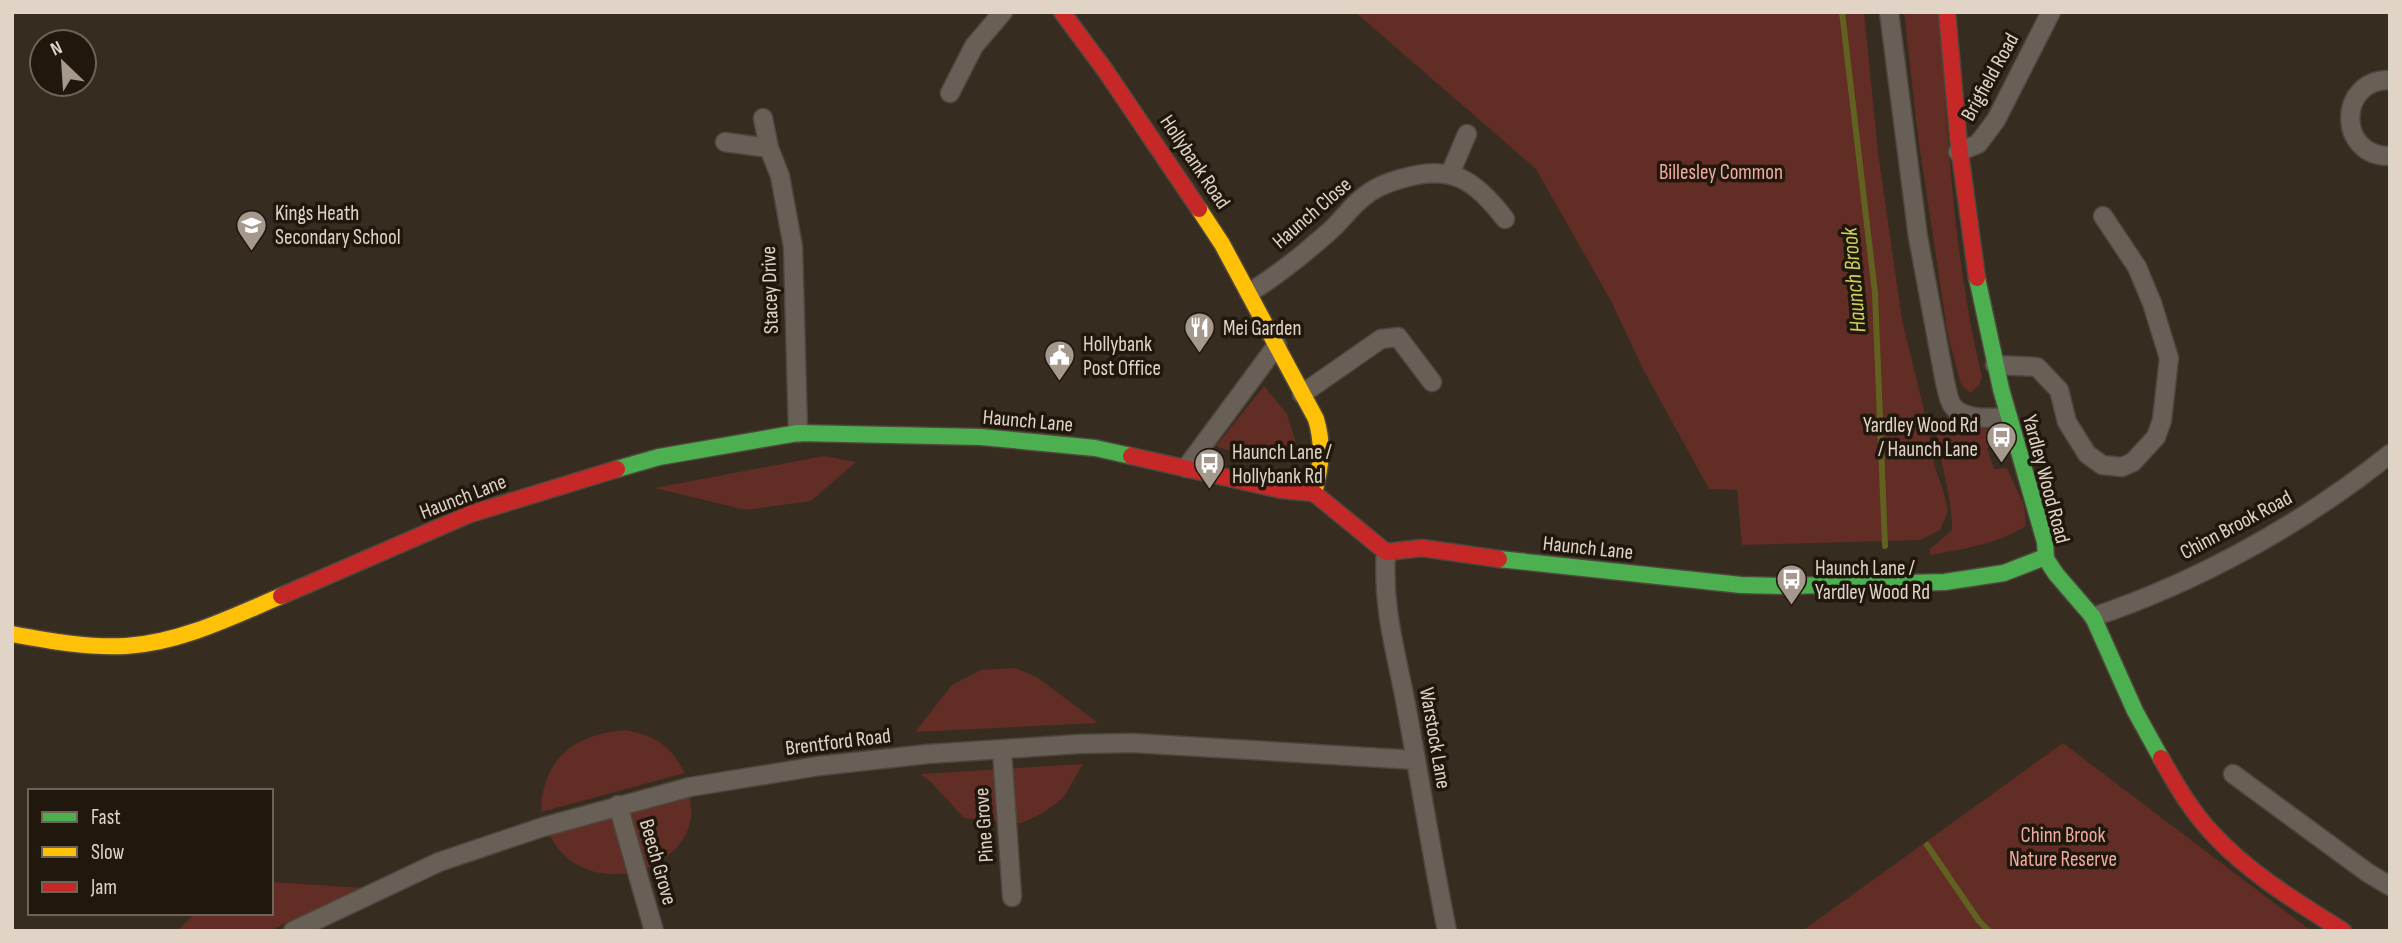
<svg xmlns="http://www.w3.org/2000/svg" width="2402" height="943" font-family="'Sofia Sans Condensed',sans-serif">
<style>
.green{fill:#622d25}
.lines{fill:none;stroke-linecap:round;stroke-linejoin:round}
.stream{stroke:#616121;stroke-width:6}
.street-casing{stroke:#50473c;stroke-width:21}
.fast-casing{stroke:#50473c;stroke-width:19}
.slow-casing{stroke:#50473c;stroke-width:19}
.jam-casing{stroke:#50473c;stroke-width:19}
.street{stroke:#686056;stroke-width:18}
.fast{stroke:#4caf50;stroke-width:16}
.slow{stroke:#ffc107;stroke-width:16}
.jam{stroke:#c62828;stroke-width:16}
.labels{text-anchor:middle;dominant-baseline:central;stroke-width:7;stroke-linejoin:round;paint-order:stroke}
.street-label{font-size:21px;fill:#e1d4c7;stroke:#20170d}
.park-label{font-size:21px;fill:#f2aba1;stroke:#20170d}
.poi-label{font-size:21px;fill:#e1d4c7;stroke:#20170d;text-anchor:start}
.water-label{font-size:23px;font-style:italic;fill:#cfd25a;stroke:#20170d}
</style>
<rect width="100%" height="100%" fill="#362c20"/>
<path class="green" d="M1355 12H1864L1878 152 1902 320 1926 418 1935 468 1943 490 1948 511 1940 530 1920 540 1742 545 1737 490 1709 489 1643 369 1611 301 1536 169Z
M1904 12H1939C1948 135 1953 257 1982 377L1979 385 1970 393 1961 384 1948 336 1918 137Z
M1264 386 1287 414 1296 443 1288 456C1261 464 1241 454 1216 446Z
M1951 414 1994 432 1997 441 1987 448 1994 469 2007 468 2024 505 2026 526C1997 544 1964 549 1930 555V549L1952 530C1952 495 1940 462 1935 426Z
M824 456 856 462 811 501 746 510 655 488Z
M1015 668 1037 677 1098 723 915 732 952 685 981 670Z
M627 730C657 737 670 745 685 773L541 812C542 758 576 733 627 730Z
M2063 743 2311 931H1802Z
M1083 764 1063 798 1043 813 1022 823 964 818 931 782 920 774Z
M690 796C690 803 692 811 691 818 683 866 617 888 578 865 564 858 556 847 549 834Z
M271 882 364 888 269 931H177L196 913H271Z"/>
<g class="lines">
<path class="stream" d="M1842 12 1875 293 1885 546
M1927 845 1979 921 1989 931"/>
<defs>
<path id="street" d="M1889 12 1918 237 1945 382C1947 389 1948 399 1952 405 1963 421 1992 418 2008 417
M2390 80C2337 79 2337 157 2390 156
M950 93 974 46 1003 12
M763 118 769 148 780 176 793 247 798 433
M725 142 769 148
M1958 152 1978 144 1996 120 2051 12
M1450 174 1467 134
M1249 293C1278 275 1305 253 1331 230 1342 220 1350 208 1361 199 1373 188 1388 182 1404 178 1453 164 1476 181 1505 219
M1995 365 2037 367 2059 390 2067 422 2087 454 2102 465 2122 467 2133 462 2156 437 2162 420 2169 358 2152 303 2137 267 2103 216
M1302 394 1381 339 1398 337 1432 382
M1186 468 1277 345
M1386 552C1382 608 1396 651 1406 705 1420 780 1432 856 1447 931
M2093 617C2198 582 2304 523 2390 454
M1002 750 1012 897
M2233 774 2368 873 2390 886
M618 805 654 931
M293 931 439 862 543 827 690 787 819 766 928 754 1079 744 1133 743 1416 760"/>
<path id="fast" d="M1977 278 2001 389 2045 542 2046 559 2056 574 2093 617 2135 711 2161 758
M617 469 659 457 798 433 981 437 1095 448 1131 456
M1499 559 1741 585 1785 586 1945 582 2004 573 2045 557"/>
<path id="slow" d="M1199 209 1222 244 1316 419C1324 446 1321 466 1314 493
M12 634C49 641 88 648 126 646 179 643 232 617 281 596"/>
<path id="jam" d="M1062 12 1105 70 1199 209
M1947 12 1959 146 1977 278
M1131 456 1282 490 1314 493 1386 552 1422 548 1499 559
M281 596 470 514 617 469
M2161 758C2176 785 2192 812 2213 834 2250 874 2297 902 2343 931"/>
</defs>
<use href="#street" class="street-casing"/>
<use href="#fast" class="fast-casing"/>
<use href="#slow" class="slow-casing"/>
<use href="#jam" class="jam-casing"/>
<use href="#street" class="street"/>
<use href="#fast" class="fast"/>
<use href="#slow" class="slow"/>
<use href="#jam" class="jam"/>
</g>
<defs>
<symbol id="school-pin" viewBox="-11 -11 22 30"><path d="M0 17L-7.5 6A9.5 9.5 0 1 1 7.5 6Z" fill="#a5998d" stroke="#20170d"/><path d="M0-5L7-2L0 1L-7-2ZM-4 1L0 2.5L4 1V4Q0 6-4 4Z" fill="#fff"/></symbol>
<symbol id="restaurant-pin" viewBox="-11 -11 22 30"><path d="M0 17L-7.5 6A9.5 9.5 0 1 1 7.5 6Z" fill="#a5998d" stroke="#20170d"/><path d="M-5-6h1v4h1v-4h1v4h1v-4h1v5L-1.5 .5V6h-2V.5L-5-1ZM5-6V6H3V1.5H1.5Q1.5-4 5-6Z" fill="#fff"/></symbol>
<symbol id="civic-pin" viewBox="-11 -11 22 30"><path d="M0 17L-7.5 6A9.5 9.5 0 1 1 7.5 6Z" fill="#a5998d" stroke="#20170d"/><path d="M-.6-6.5H3V-4.5H.6V-3L4-1V1h2V6H-6V1h2V-1L-.6-3ZM-1.2 2.5V6h2.4V2.5Z" fill="#fff"/></symbol>
<symbol id="bus-pin" viewBox="-11 -11 22 30"><path d="M0 17L-7.5 6A9.5 9.5 0 1 1 7.5 6Z" fill="#a5998d" stroke="#20170d"/><path d="M-5-6H5V4H4V6H2V4H-2V6H-4V4H-5ZM-3.5-4V0h7V-4ZM-3.5 1.2v1.5H-2V1.2ZM2 1.2v1.5H3.5V1.2Z" fill="#fff"/></symbol>
</defs>
<g fill-rule="evenodd">
<use href="#school-pin" x="234" y="208" width="35" height="47"/>
<use href="#restaurant-pin" x="1182" y="310" width="35" height="47"/>
<use href="#civic-pin" x="1042" y="338" width="35" height="47"/>
<use href="#bus-pin" x="1984" y="420" width="35" height="47"/>
<use href="#bus-pin" x="1192" y="446" width="35" height="47"/>
<use href="#bus-pin" x="1774" y="562" width="35" height="47"/>
</g>
<g class="labels">
<g class="street-label">
<text transform="translate(1990 77) rotate(-61)">Brigfield Road</text>
<text transform="translate(1195 162) rotate(56)">Hollybank Road</text>
<text transform="translate(1312 213) rotate(-41)">Haunch Close</text>
<text transform="translate(770 290) rotate(-92)">Stacey Drive</text>
<text transform="translate(1028 421) rotate(5)">Haunch Lane</text>
<text transform="translate(2046 479) rotate(75)">Yardley Wood Road</text>
<text transform="translate(463 497) rotate(-21)">Haunch Lane</text>
<text transform="translate(2236 525) rotate(-28)">Chinn Brook Road</text>
<text transform="translate(1588 548) rotate(6)">Haunch Lane</text>
<text transform="translate(1435 738) rotate(80)">Warstock Lane</text>
<text transform="translate(838 742) rotate(-7)">Brentford Road</text>
<text transform="translate(984 825) rotate(-94)">Pine Grove</text>
<text transform="translate(658 862) rotate(74)">Beech Grove</text>
</g>
<g class="park-label">
<text x="1721" y="172">Billesley Common</text>
<text x="2063" y="835">Chinn Brook<tspan x="2063" dy="24">Nature Reserve</tspan></text>
</g>
<g class="poi-label">
<text x="275" y="213">Kings Heath<tspan x="275" dy="24">Secondary School</tspan></text>
<text x="1223" y="328">Mei Garden</text>
<text x="1083" y="344">Hollybank<tspan x="1083" dy="24">Post Office</tspan></text>
<text x="1978" y="425" text-anchor="end">Yardley Wood Rd<tspan x="1978" dy="24">/ Haunch Lane</tspan></text>
<text x="1232" y="452">Haunch Lane /<tspan x="1232" dy="24">Hollybank Rd</tspan></text>
<text x="1815" y="568">Haunch Lane /<tspan x="1815" dy="24">Yardley Wood Rd</tspan></text>
</g>
<g class="water-label">
<text transform="translate(1854 280) rotate(-95)">Haunch Brook</text>
</g>
</g>
<rect width="2402" height="943" fill="none" stroke="#e1d4c7" stroke-width="28"/>
<rect x="28" y="789" width="245" height="126" fill="#20170d" stroke="#6d6357" stroke-width="2"/>
<rect x="42" y="812" width="35" height="10" fill="#4caf50" stroke="#6d6357" stroke-width="2"/>
<text x="91" y="824" font-size="21" fill="#e1d4c7">Fast</text>
<rect x="42" y="847" width="35" height="10" fill="#ffc107" stroke="#6d6357" stroke-width="2"/>
<text x="91" y="859" font-size="21" fill="#e1d4c7">Slow</text>
<rect x="42" y="882" width="35" height="10" fill="#c62828" stroke="#6d6357" stroke-width="2"/>
<text x="91" y="894" font-size="21" fill="#e1d4c7">Jam</text>
<g transform="translate(63 63) rotate(335)"><circle r="33" fill="#20170d" stroke="#6d6357" stroke-width="2"/>
<path d="M0-5L12 26L0 18L-12 26Z" fill="#a5998d"/>
<text y="-10" font-size="19" font-weight="bold" text-anchor="middle" fill="#e1d4c7">N</text>
</g>
</svg>
